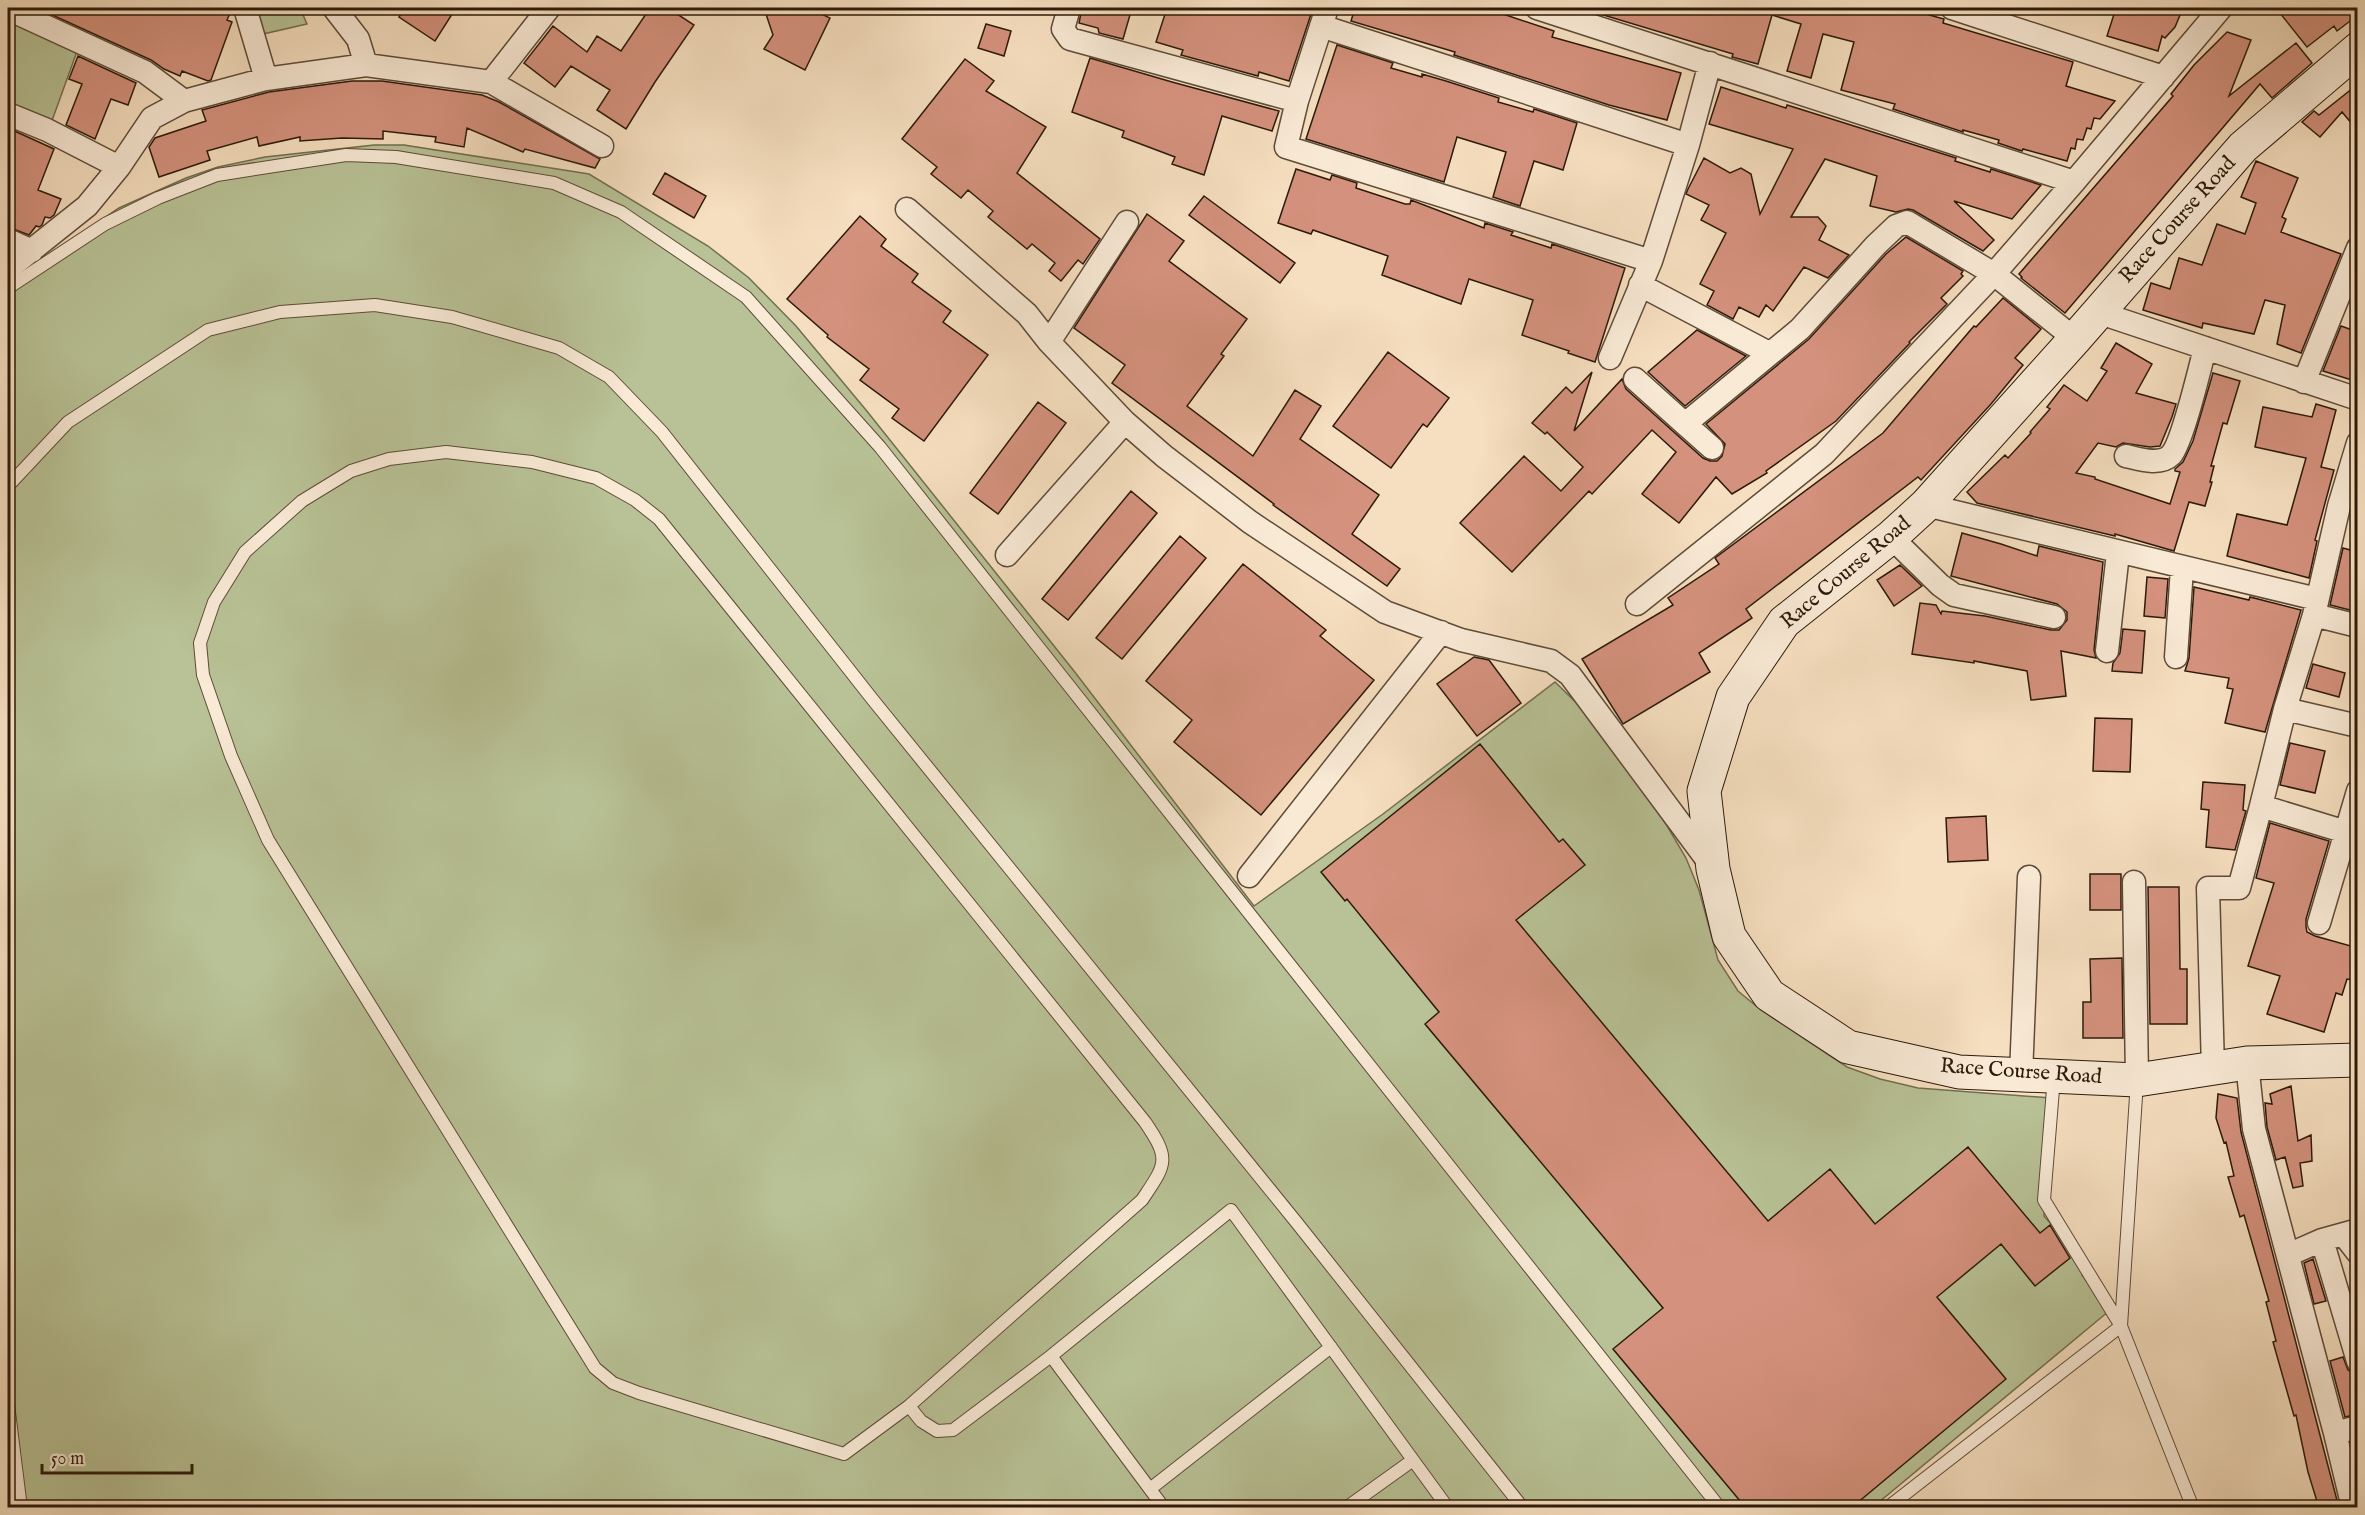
<svg xmlns="http://www.w3.org/2000/svg" width="2365" height="1515" font-family="'IM FELL English',serif">
<style>
.green{fill:#b8c296;stroke:#726e50;stroke-width:1.5}
.building{fill:#d4917d;stroke:#2c1a0a;stroke-width:1.5}
.lines{fill:none;stroke-linecap:round;stroke-linejoin:round}
.lane-casing{stroke:#5e4b38;stroke-width:14}
.street-casing{stroke:#5e4b38;stroke-width:25}
.secondary-casing{stroke:#2c1a0a;stroke-width:35}
.lane{stroke:#f9ead6;stroke-width:12}
.street{stroke:#f9ead6;stroke-width:22}
.secondary{stroke:#f9ead6;stroke-width:33}
.labels{text-anchor:middle;dominant-baseline:central;stroke-width:4.5;stroke-linejoin:round;paint-order:stroke}
.street-label{font-size:21px;fill:#2c1a0a;stroke:#f9ead6}
</style>
<rect width="100%" height="100%" fill="#f6dfc0"/>
<filter id="stains"><feTurbulence type="fractalNoise" baseFrequency=".00333" numOctaves="4"/><feColorMatrix values="0 0 0 0 .2 0 0 0 0 .09 0 0 0 0 .02 0 0 0 .5 -.17"/></filter>
<radialGradient id="worn" r=".72"><stop offset=".6" stop-color="#630" stop-opacity="0"/><stop offset="1" stop-color="#630" stop-opacity=".3"/></radialGradient>
<path class="green" d="M255 8H300L307 24 263 34Z
M8 12 80 43 49 129 8 111Z
M374 145H404L589 174 708 246 749 278 796 326 866 410 1074 671 1254 906 1383 814 1555 682 1601 727 1666 824 1686 858 1699 890 1718 960 1738 991 1761 1010 1847 1067 1880 1079 1918 1088 2051 1098 2044 1216 2089 1268 2082 1275 2109 1311 1873 1507 8 1508V282L119 208 186 178 218 167 265 157Z"/>
<path class="building" d="M37 8H222L231 11 227 20 232 22 211 80 208 81 182 71 180 76 164 69 151 60Z
M405 8H456L435 41 399 17Z
M650 8H668L694 25 655 82 626 129 597 110 610 90 571 66 555 87 524 63 553 26 587 52 597 36 621 51Z
M764 8H809L830 18 805 70 764 49 773 35Z
M1082 8H1132L1123 39 1099 33 1098 28 1079 23Z
M1167 8H1313L1289 81 1259 72 1258 76 1181 55 1183 50 1156 42Z
M1355 8H1472L1496 14 1497 12 1554 31 1552 37 1681 73 1667 120 1609 105 1454 55 1455 52 1351 21Z
M1590 8H1904L1944 19 1943 23 2073 62 2066 86 2115 101 2100 119 2094 118 2091 129 2087 128 2083 140 2077 139 2075 149 2071 148 2067 161 2023 149 2022 151 1998 143 1999 140 1963 130V132L1893 109 1895 104 1841 90 1854 42 1823 34 1811 78 1787 71 1801 24 1772 15 1758 64 1732 57 1733 54 1590 11Z
M2116 8H2183L2175 27 2165 38 2162 36 2158 51 2107 36Z
M2276 8H2358V15L2337 31 2334 26 2307 47Z
M986 24 1011 31 1004 56 978 48Z
M2227 32 2251 40 2229 96 2296 43 2312 63 2272 98 2260 84 2065 313 2021 278 2022 277 2019 274 2173 96 2171 94 2194 65Z
M1337 45 1393 63 1391 68 1422 77V74L1446 81 1499 98 1498 102 1533 112 1534 109 1577 123 1563 170 1534 161 1520 206 1493 197 1506 152 1457 137 1444 182 1306 139Z
M78 56 136 83 128 105 111 99 95 139 66 125 82 84 69 79Z
M1090 58 1172 82 1279 111 1272 131 1222 116 1204 175 1172 164 1175 157 1122 137 1124 131 1072 112Z
M965 59 994 81 986 91 1046 127 1017 173 1100 239 1083 264 1078 260 1061 281 1049 271 1055 263 1032 244 1027 249 988 217 993 211 968 190 961 198 931 174 937 167 902 139Z
M352 81H382L482 95 499 102 600 159 595 168 525 149 523 152 467 128 464 147 435 142 436 137 383 131V139L342 138 300 141V137L259 146 257 137 207 151 210 160 159 177 149 147 155 138 206 121 202 110 269 92Z
M2358 84V131L2342 112 2320 137 2302 122 2314 111 2319 115Z
M1721 87 1786 108 1787 105 1956 158 1955 161 1990 172 1991 169 2041 185 2012 219 1954 201 1994 240 1983 251 1913 210 1908 209 1896 212 1870 206 1877 176 1825 159 1791 217H1818L1826 226 1819 240 1849 255 1828 278 1804 267 1773 311 1766 305 1759 317 1739 307 1733 319 1707 305 1714 291 1700 284 1726 233 1701 220 1709 205 1686 194 1688 189 1704 158 1730 173 1741 168 1751 174 1760 214 1793 149 1709 124Z
M8 128 54 149 38 190 61 199 54 215 50 218 45 217 42 225 39 227 36 226 29 235 8 227V188L13 173 8 171Z
M2256 161 2298 178 2282 217 2286 219 2281 232 2341 254 2301 353 2277 344 2285 305 2265 300 2254 334 2203 323 2202 328 2143 310 2151 283 2170 289 2179 258 2202 265 2217 224 2245 234 2256 203 2241 197Z
M1296 169 1330 180 1332 175 1357 183 1356 188 1405 204H1410L1411 200 1484 228 1485 223 1513 232 1511 235 1551 248 1552 244 1625 268 1595 362 1568 353 1569 351 1522 335 1533 300 1469 279 1461 304 1382 275 1388 256 1313 230 1311 234 1278 223Z
M665 173 706 196 694 218 653 194Z
M1204 196 1295 263 1280 283 1189 215Z
M1147 214 1184 241 1169 261 1247 319 1221 354 1224 356 1187 406 1253 456 1295 390 1321 406 1300 439 1379 495 1352 534 1400 569 1387 586 1273 505 1274 504 1112 383 1125 365 1074 328Z
M860 216 886 239 881 246 918 274 912 282 951 311 943 322 988 355 924 441 892 418 899 409 860 380 869 369 827 337 828 335 787 299Z
M1906 237 1963 271 1961 274 1963 276 1941 298 1947 304 1909 342 1910 343 1836 421 1766 471 1767 473 1732 494 1716 477 1679 523 1642 494 1676 452 1652 430 1592 494 1589 491 1512 572 1460 523 1524 456 1561 491 1583 467 1547 432 1545 434 1532 423 1566 387 1572 393 1592 372 1574 431 1622 379 1626 389 1703 458 1710 461H1717L1722 456 1725 444 1706 424 1809 339 1886 254Z
M2003 298 2041 329 2015 358 2023 365 1991 404 1921 480 1918 477 1746 609 1752 618 1699 653 1710 672 1623 724 1582 659 1673 605 1668 598 1719 564 1715 558 1883 433 1974 326 1976 327Z
M2341 326 2358 332V382L2323 371Z
M1697 330 1746 356 1685 406 1648 372Z
M2116 343 2152 364 2136 393 2176 404 2172 417 2160 446 2150 447 2123 443 2116 447 2098 443 2076 473 2095 477V479L2170 504 2180 472 2175 471V469L2183 462 2193 441 2213 373 2240 381 2227 424 2223 423 2211 466H2214L2210 482H2212L2205 506 2189 502 2174 551 2115 534V536L1977 503 1967 492 2005 455 2008 458 2031 433 2030 432 2050 409 2047 407 2064 385 2087 401 2107 371 2101 368Z
M1388 352 1449 398 1427 427 1423 424 1391 468 1333 426Z
M1038 402 1066 423 998 514 970 493Z
M2316 404 2336 410 2321 467 2334 470 2315 540 2317 541 2309 578 2227 556 2237 514 2287 525 2306 458 2255 447 2263 407 2312 417Z
M1131 491 1157 513 1068 620 1042 599Z
M1962 533 2001 544 2037 556 2039 546 2103 562 2094 650 2096 658 2061 651 2066 696 2031 700 2027 671 1974 661V663L1912 654 1920 603 1936 605 1941 614 1942 611 1985 616 2051 630H2059L2067 620V612L2057 604 1951 576Z
M1180 536 1206 558 1122 659 1096 638Z
M2343 548 2358 552V612L2330 605Z
M1243 564 1326 630 1320 636 1374 680 1261 815 1174 742 1192 720 1146 681Z
M1900 565 1922 586 1894 606 1877 580Z
M2147 577 2168 579 2165 618 2144 616Z
M2194 587 2249 600 2250 597 2301 610 2265 732 2225 723 2233 689 2227 688 2229 678 2185 671 2189 658Z
M2123 629 2145 631 2142 673 2112 671 2113 663 2120 653Z
M1474 657 1489 660 1521 703 1477 736 1437 684Z
M2313 664 2345 673 2339 697 2306 688Z
M2095 718 2132 719 2130 772 2093 771Z
M2290 743 2325 751 2315 793 2280 785Z
M1480 744 1559 842 1563 839 1585 865 1516 920 1768 1221 1830 1169 1875 1224 1968 1147 2040 1233 2050 1225 2070 1258 2035 1286 2001 1244 1937 1297 2006 1379 1851 1508H1746L1613 1349 1663 1308 1425 1024 1439 1012 1347 899 1345 901 1321 872Z
M2203 782 2245 785 2243 810 2246 811 2235 850 2206 847 2209 810 2201 809Z
M1986 816 1988 860 1948 862 1946 818Z
M2270 823 2329 841 2306 919V927L2307 932 2315 936 2358 948V981L2347 979 2342 995 2336 993 2324 1032 2267 1014 2280 976 2248 966 2274 883 2256 878Z
M2090 874H2121V910H2090Z
M2148 887H2179L2180 969H2187V1024H2150Z
M2122 958 2123 1038H2083V1002H2091L2090 959Z
M2291 1086 2298 1141 2311 1135 2312 1161 2300 1163 2303 1186 2293 1188 2285 1157 2276 1160 2267 1127 2265 1103 2272 1104 2270 1094Z
M2218 1094 2237 1098 2241 1132 2339 1508H2319L2308 1472 2296 1415 2294 1416 2273 1342 2276 1341 2266 1302 2269 1301 2244 1215 2240 1217 2228 1177 2234 1176 2226 1142 2224 1143 2216 1118Z
M2313 1259 2326 1301 2314 1304 2304 1263Z
M2343 1357 2348 1370 2353 1373 2358 1390V1414L2345 1417 2330 1361Z"/>
<g class="lines">
<defs>
<path id="lane" d="M8 288 105 224 158 198 217 175 346 155 396 157 554 183 621 212 746 297 880 447 1720 1508
M8 486 68 422 208 330 280 312 375 305 452 317 559 348 609 377 662 432 873 700 1297 1223 1523 1508
M2054 1077 2044 1200 2121 1326 2193 1508
M8 1404 21 1508
M909 1406 844 1454 639 1393 613 1383 595 1368 268 840 231 756 203 675 200 643 214 602 245 552 302 501 351 471 389 459 446 452 532 462 596 478 635 500 659 519 1145 1122C1171 1160 1166 1164 1142 1200L909 1406 921 1421 937 1431 953 1430 1051 1356
M1150 1489 1331 1347
M1164 1508 1051 1356 1231 1210 1448 1508
M1346 1508 1413 1460
M1887 1508 2121 1326 2137 1081"/>
<path id="street" d="M245 8 266 79
M334 8 358 39 366 65
M1069 8 1063 29 1070 39 1297 101
M1327 8 1297 101 1286 147 1651 261
M1537 8 2074 182
M1952 8 2163 77
M8 9 145 72 184 101
M1321 26 1688 145
M491 82 549 8
M8 114 47 130 119 167
M907 209 1027 314 1049 342
M8 240 32 251
M8 269 87 206 119 167 152 118 184 101 266 79 366 65 491 82 602 146
M1640 285 1769 353
M2097 312 2358 399
M2075 339 1994 274 2074 182 2221 8
M1610 358 1651 261 1688 145 1710 63
M1635 379 1685 424 1800 329 1876 245 1896 226 1907 222 1994 274 1824 454 1637 604
M2304 382 2358 248
M1125 422 1049 342 1127 222
M1685 424 1712 448
M2126 456C2139 459 2160 466 2171 455 2182 443 2200 368 2205 348
M1926 505 2317 599
M1891 537 1940 585 1954 595 2054 617
M1007 555 1125 422 1164 456 1250 522 1385 612 1461 640 1551 661 1570 675 1711 865
M2314 615 2358 626
M2107 651 2118 553
M2176 657 2182 568
M2285 709 2358 726
M2261 806 2285 709 2314 615 2339 506 2358 443
M1249 876 1441 632
M2134 882 2137 1080
M2319 923 2358 791
M2247 1063 2254 1129 2335 1433 2353 1508
M2213 1069 2208 888H2239L2261 806 2346 832
M2021 1075 2029 877
M2344 1235 2358 1253
M2322 1240 2358 1361
M2288 1255 2322 1240 2358 1230
M2335 1433 2358 1427"/>
<path id="secondary" d="M2358 49 2243 147 2075 339 1926 505 1891 537 1784 622 1733 697 1704 791 1713 869 1729 936 1769 995 1848 1047 1959 1072 2137 1080 2247 1063 2358 1060"/>
</defs>
<use href="#lane" class="lane-casing"/>
<use href="#street" class="street-casing"/>
<use href="#secondary" class="secondary-casing"/>
<use href="#lane" class="lane"/>
<use href="#street" class="street"/>
<use href="#secondary" class="secondary"/>
</g>
<g class="labels">
<g class="street-label">
<text transform="translate(2178 220) rotate(-48)">Race Course Road</text>
<text transform="translate(1846 573) rotate(-40)">Race Course Road</text>
<text transform="translate(2021 1072) rotate(4)">Race Course Road</text>
</g>
</g>
<rect width="2365" height="1515" fill="none" stroke="#f6dfc0" stroke-width="30"/>
<rect x="9" y="9" width="2347" height="1497" fill="none" stroke="#2c1a0a" stroke-width="3"/>
<rect x="15" y="15" width="2335" height="1485" fill="none" stroke="#2c1a0a" stroke-width="1.5"/>
<path d="M42 1464v9h150v-9" fill="none" stroke="#2c1a0a" stroke-width="3"/>
<text x="51" y="1464" font-size="18" fill="#2c1a0a" stroke="#f9ead6" stroke-width="4.5" paint-order="stroke">50 m</text>
<rect width="100%" height="100%" filter="url(#stains)"/>
<rect width="100%" height="100%" fill="url(#worn)"/>
</svg>
